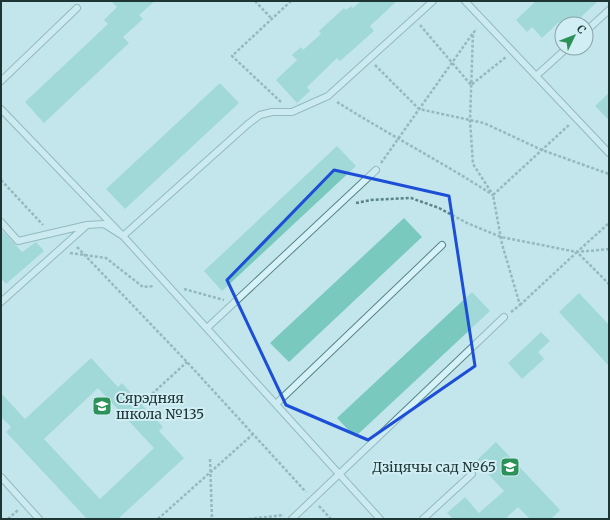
<svg xmlns="http://www.w3.org/2000/svg" width="610" height="520" font-family="Merriweather,serif">
<style>
.building{fill:#79c9be;fill-rule:evenodd}
.lines{fill:none;stroke-linecap:round;stroke-linejoin:round}
.lane-casing{stroke:#5a8584;stroke-width:8}
.path{stroke:#5a8584;stroke-width:2.5;stroke-dasharray:3 2;stroke-linecap:butt}
.lane{stroke:#d4f2f7;stroke-width:6}
.marked{fill:none;stroke:#1d4ed8;stroke-width:3;stroke-linejoin:round}
.labels{text-anchor:middle;dominant-baseline:central;stroke-width:4;stroke-linejoin:round;paint-order:stroke}
.poi-label{font-size:14px;fill:#1d3534;stroke:#d1eef4;text-anchor:start}
</style>
<rect width="100%" height="100%" fill="#c2e6ec"/>
<path class="building" d="M111 1H155L139 15 143 19 123 37 129 43 44 123 25 102 108 24 104 20 117 7Z
M361 1H397L370 26 374 31 340 61 337 58 307 87 310 91 297 103 276 80 297 60 292 55 301 47 303 50 321 34 319 31 344 8 346 10 351 6 353 8Z
M536 1H598L581 17 587 24H560L559 22 542 38 532 27 527 32 516 20Z
M220 83 239 103 125 209 106 189Z
M609 93V120L595 106Z
M337 146 356 166 222 291 204 271Z
M404 218 422 237 289 362 270 343Z
M1 229 22 252 36 242 44 251 6 284 1 278Z
M472 292 490 311 355 437 337 418Z
M579 293 609 325V366L559 312Z
M541 332 550 341 538 352 544 359 522 379 508 363Z
M91 358 118 387 122 383 141 404 163 427 159 431 184 458 118 519H87L6 432 11 427 1 417V393L25 419ZM98 388 154 448 100 499 44 439Z
M496 442 560 510 551 519H530L518 507 505 519H453L447 513 465 497 479 513 504 491 476 461Z"/>
<g class="lines">
<defs>
<path id="lane" d="M465 1 609 153
M586 31 609 10
M536 76 567 48
M1 81 77 8
M1 109 123 236 380 519
M1 222 18 241 87 225 104 224 123 236 248 124 260 115 272 112H292L328 96 433 1
M1 302 86 226
M207 328 376 170
M276 404 442 245
M1 477 39 519
M292 519 504 317
M423 519 472 474"/>
</defs>
<use href="#lane" class="lane-casing"/>
<path class="path" d="M255 1 272 19
M420 25 471 85 506 57
M375 65 419 109 484 123 542 150 609 174
M281 102 232 56 291 1
M337 102C388 134 442 162 493 195L473 164 470 120 473 33 477 29
M381 163 473 33
M1 180 43 225
M356 203 371 200 411 198 439 208 467 223 501 237 577 252 609 223
M77 247 187 362 306 492
M609 249 577 252 609 284
M70 253 106 258 143 287 154 286
M184 289 224 300
M520 305 577 252
M511 312 520 305 502 244 493 195 570 124
M141 404 187 362
M210 459 212 519
M319 506 331 519
M8 519 18 510
M158 519 252 435
M249 519 284 515"/>
<use href="#lane" class="lane"/>
</g>
<path d="M0 0H610V520H0ZM334 170 449 196 475 366 368 440 286 405 227 280Z" fill="#c2e6ec" fill-opacity=".55" fill-rule="evenodd"/>
<path class="marked" d="M334 170 449 196 475 366 368 440 286 405 227 280Z"/>
<defs>
<symbol id="school-square" viewBox="-11 -11 22 22"><rect x="-9" y="-9" width="18" height="18" rx="4" fill="#2c9259" stroke="#d1eef4"/><path d="M0-5L7-2L0 1L-7-2ZM-4 1L0 2.5L4 1V4Q0 6-4 4Z" fill="#fff"/></symbol>
</defs>
<g fill-rule="evenodd">
<use href="#school-square" x="91" y="395" width="22" height="22"/>
<use href="#school-square" x="499" y="456" width="22" height="22"/>
</g>
<g class="labels">
<g class="poi-label">
<text x="116" y="398">Сярэдняя<tspan x="116" dy="16">школа №135</tspan></text>
<text x="496" y="467" text-anchor="end">Дзіцячы сад №65</text>
</g>
</g>
<rect width="610" height="520" fill="none" stroke="#1d3534" stroke-width="4"/>
<g transform="translate(574 36) rotate(47)"><circle r="19" fill="#d1eef4" stroke="#89a4a7"/>
<path d="M0-3L7 15L0 10L-7 15Z" fill="#2c9259"/>
<text y="-6" font-size="11" font-weight="bold" text-anchor="middle" fill="#1d3534">С</text>
</g>
</svg>
